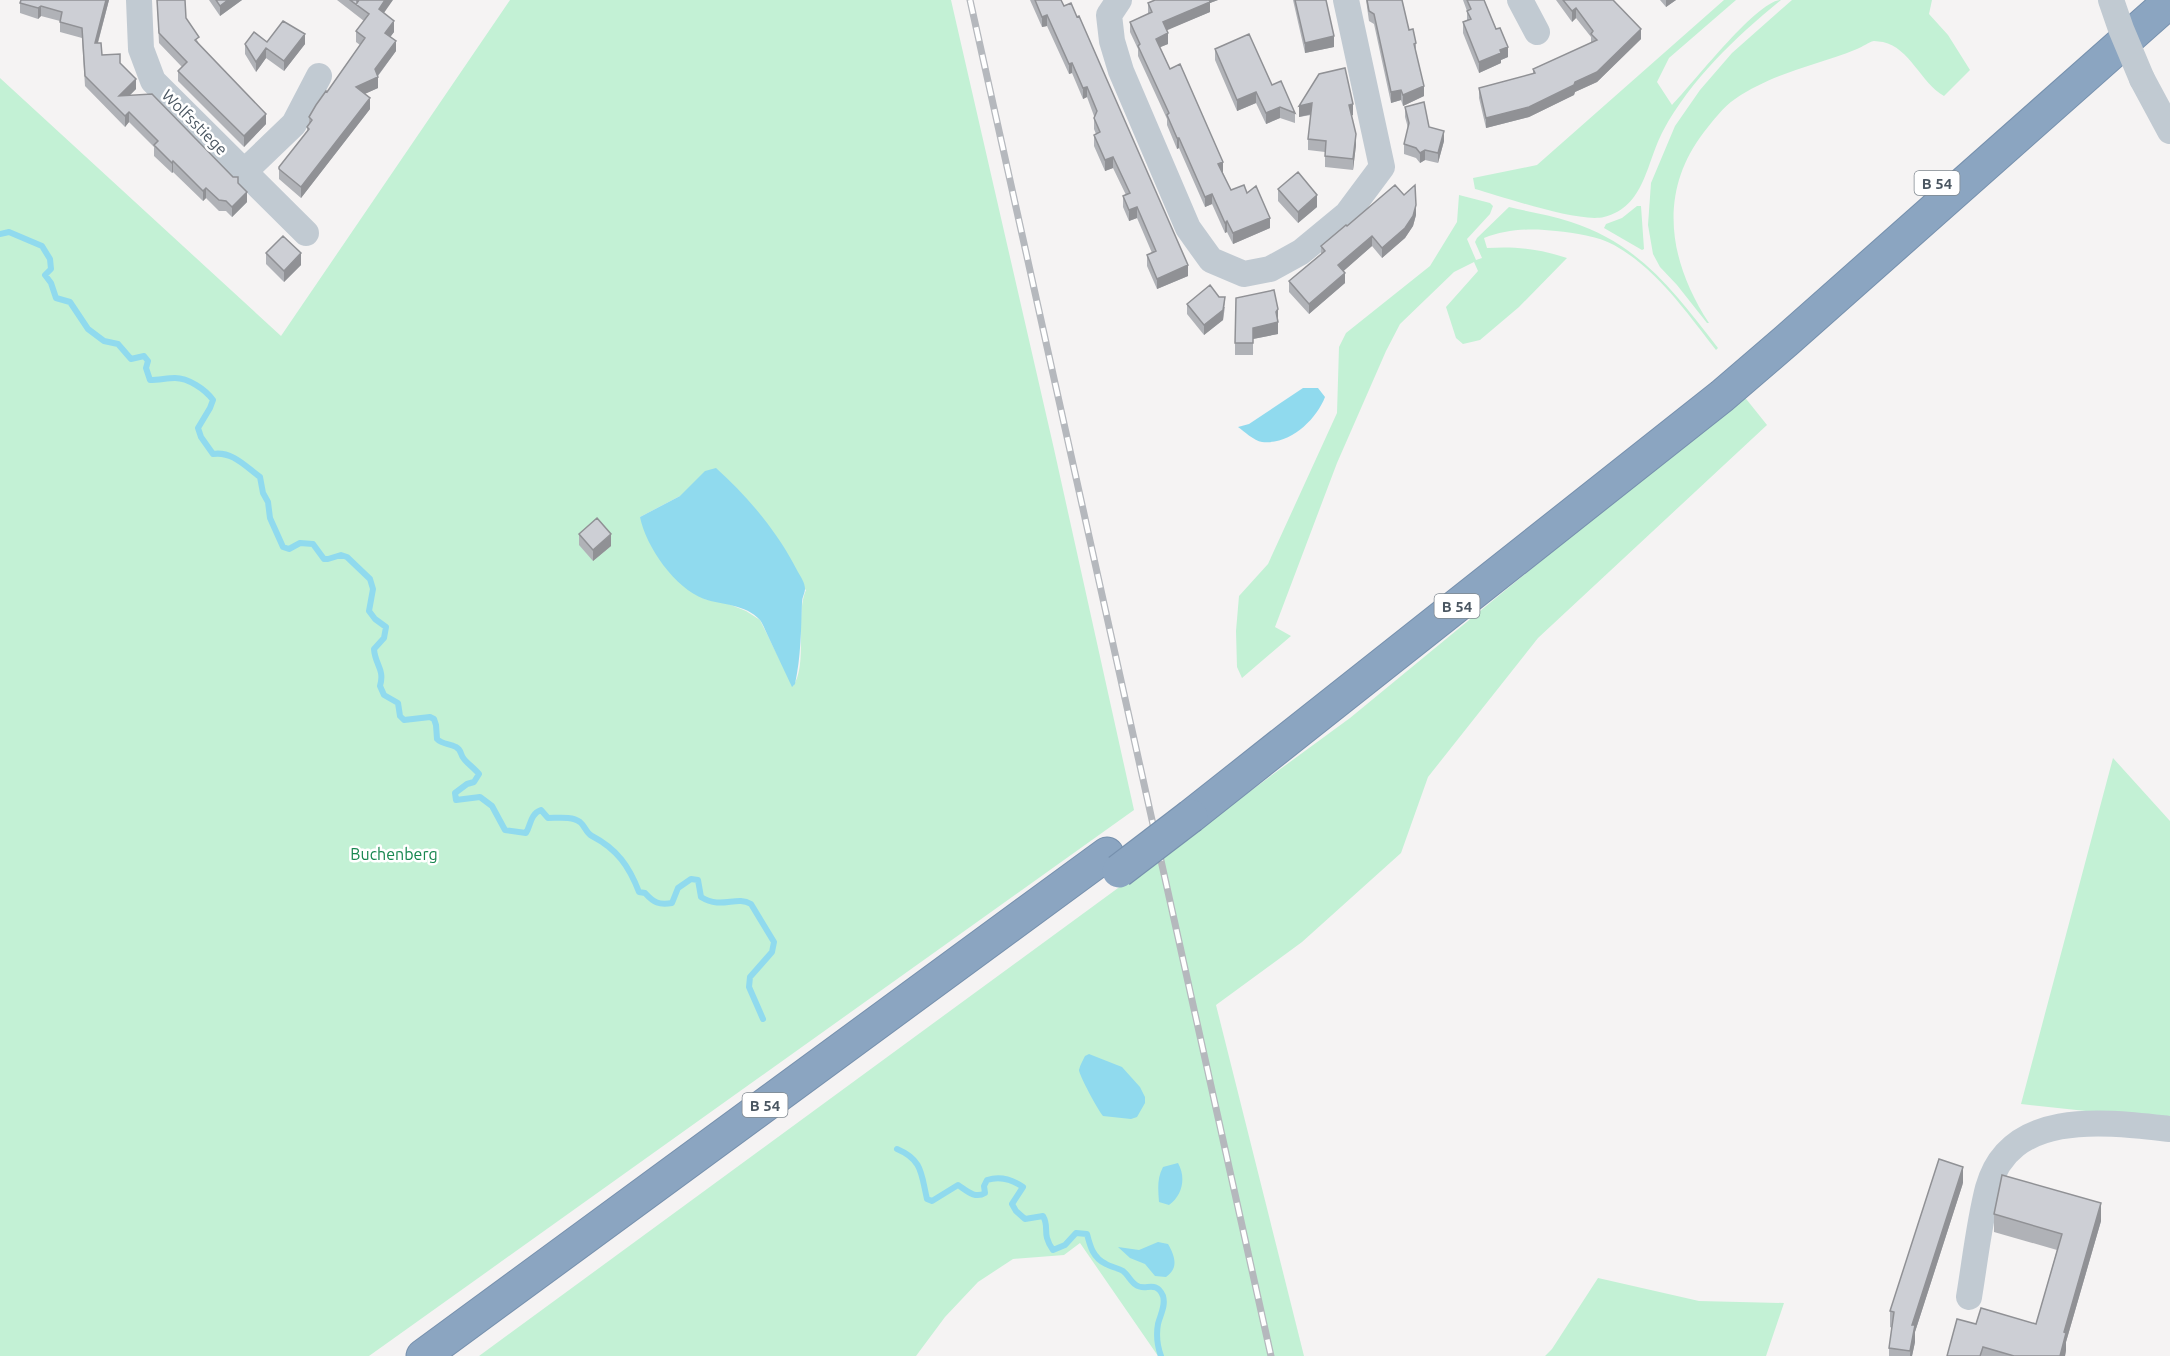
<svg xmlns="http://www.w3.org/2000/svg" width="2170" height="1356" font-family="Ubuntu,sans-serif">
<style>
.green{fill:#c3f1d5;fill-rule:evenodd}
.water{fill:#90daee}
.lines{fill:none;stroke-linecap:round;stroke-linejoin:round}
.stream{stroke:#90daee;stroke-width:6}
.highway-casing{stroke:#7690ad;stroke-width:35}
.minor{stroke:#c1cad2;stroke-width:26}
.highway{stroke:#8ba5c1;stroke-width:33}
.rail-casing{stroke:#b5b8bd;stroke-width:7}
.rail{stroke:#fff;stroke-width:4.5;stroke-dasharray:14;stroke-linecap:butt}
.highway-bridge-casing{stroke:#7690ad;stroke-width:35;stroke-linecap:butt}
.minor-bridge{stroke:#c1cad2;stroke-width:26}
.highway-bridge{stroke:#8ba5c1;stroke-width:33}
.wall{fill:#b0b2b7}
.shaded-wall{fill:#909195}
.building{fill:#cdcfd5;stroke:#909195;stroke-width:1.5}
.labels{text-anchor:middle;dominant-baseline:central;stroke-width:5;stroke-linejoin:round;paint-order:stroke}
.shield{fill:#fff;stroke:#808990;stroke-width:1.5}
.shield-label{font-size:15px;font-weight:bold;fill:#4a5661}
.street-label{font-size:16px;fill:#4a5661;stroke:#fff}
.park-label{font-size:16px;fill:#17864f;stroke:#fff}
</style>
<rect width="100%" height="100%" fill="#f5f3f3"/>
<path class="green" d="M510 0H951L1054 449 1134 810 369 1356H0V78L281 336ZM680 496 806 590C795 614 808 665 793 686L760 620 746 611 726 603 704 599 640 517Z
M1724 0H1736L1669 58 1657 82 1672 105C1691 86 1757 0 1781 0 1736 37 1691 79 1663 131 1646 163 1645 207 1604 217 1578 223 1504 197 1475 189L1473 178 1537 165Z
M1792 0H1932L1929 14 1948 35 1970 70 1944 96C1921 83 1910 48 1883 42 1880 42 1877 41 1874 41 1868 42 1863 47 1857 49 1843 55 1828 59 1814 64 1786 73 1760 82 1735 99 1723 107 1713 121 1704 132 1657 193 1669 262 1709 323H1707L1677 285 1660 267 1653 254 1648 225 1651 183 1675 126 1700 90 1732 53Z
M1459 195 1490 203 1493 206 1490 214 1467 239 1476 260 1482 258 1475 242 1477 238 1509 207C1529 212 1551 215 1571 222 1640 244 1676 294 1718 348L1716 350C1687 313 1657 269 1614 245 1598 236 1575 233 1556 231 1532 228 1507 229 1484 238L1487 248C1516 246 1540 249 1567 258L1519 307 1480 340 1463 344 1456 338 1446 307 1478 271 1474 262 1454 272 1400 324 1386 351 1337 463 1275 627 1291 636 1242 678 1237 667 1236 631 1239 596 1268 564 1337 413 1339 347 1346 333 1430 266 1457 222Z
M1637 206H1641L1644 249 1642 250 1604 228 1606 224 1622 218Z
M1743 395 1767 425 1538 638 1428 777 1401 853 1302 942 1216 1005 1304 1356H1158L1080 1243 1064 1255 1013 1259 978 1282 945 1317 916 1356H479L1350 718Z
M2113 758 2170 821V1120L2021 1104Z
M1598 1278 1699 1301 1784 1303 1766 1356H1545L1552 1349Z"/>
<path class="water" d="M1303 388H1318L1325 397C1316 420 1290 445 1262 442 1254 441 1244 431 1238 427L1249 424Z
M716 468C749 498 778 532 798 572 801 577 805 583 805 589 805 593 802 597 802 602 801 630 801 657 795 684L792 687C784 670 776 653 768 636 766 632 763 624 760 620 746 604 721 605 704 599 675 588 646 547 640 517L680 496 705 471Z
M1089 1054 1122 1067 1140 1087 1145 1097V1103L1137 1117 1131 1119 1103 1116C1098 1110 1079 1075 1079 1070 1080 1065 1083 1060 1085 1056Z
M1178 1163C1186 1177 1183 1195 1169 1205L1159 1202C1158 1189 1157 1178 1163 1167Z
M1158 1242 1168 1244C1175 1256 1179 1268 1166 1277L1155 1276 1145 1264 1130 1258 1118 1247 1139 1250Z"/>
<g class="lines">
<path class="stream" d="M0 234 9 232 42 246 50 259 51 269 45 275 51 283 56 298 70 302 88 329 104 341 118 344 131 359 144 356 148 361 146 368 150 380C159 380 167 378 175 378 188 378 205 389 213 400L210 408 198 428 201 437 213 454C232 451 245 466 260 477L263 493 268 502 270 518 283 547 289 549 300 543 313 544 324 559H328L341 555 347 557 370 579 373 589 369 611 375 619 386 627 384 638 374 649C375 665 385 669 380 686L384 695 398 703 400 716 404 720 430 717 434 719 436 725 437 739C443 745 449 743 456 747 462 750 460 755 464 759 468 764 474 768 479 774L474 782 467 784 455 793 456 800 480 797 492 806 505 830 526 833C531 825 530 814 541 810L548 818C558 818 572 816 580 822 585 826 586 833 592 836 617 849 629 866 639 892L645 893C654 903 659 905 672 903L678 888 691 879 698 880 701 897C722 910 736 895 751 904L774 942 772 952 750 977 749 987 763 1019
M897 1149C923 1160 921 1174 927 1199L932 1201 958 1185C967 1191 975 1199 985 1193L984 1186 987 1180C1000 1176 1013 1180 1023 1187L1012 1204 1016 1211 1025 1219 1043 1216C1050 1228 1041 1233 1053 1250L1065 1245 1076 1233 1087 1234C1090 1246 1093 1258 1106 1264 1111 1267 1118 1268 1123 1271 1128 1275 1131 1282 1136 1285 1145 1292 1156 1279 1163 1296 1166 1306 1160 1315 1158 1324 1156 1335 1157 1345 1161 1356"/>
<defs>
<path id="highway" d="M1191 816 1722 396 1786 341 2170 1
M423 1356 1107 854"/>
</defs>
<use href="#highway" class="highway-casing"/>
<path class="minor" d="M139 0 141 49 153 81 306 233
M1119 0 1109 15 1112 41 1121 71 1188 228 1211 260 1244 274 1270 269 1301 252 1347 214 1382 167 1346 0
M1520 0 1537 32
M2142 79 2170 131
M245 171 294 124 319 76
M1969 1297C1975 1261 1979 1223 1988 1188 2010 1108 2107 1122 2170 1129"/>
<use href="#highway" class="highway"/>
<defs>
<path id="rail" d="M970 0 1271 1356"/>
</defs>
<use href="#rail" class="rail-casing"/>
<use href="#rail" class="rail"/>
<defs>
<path id="highway-bridge" d="M1119 871 1191 816"/>
</defs>
<use href="#highway-bridge" class="highway-bridge-casing"/>
<path class="minor-bridge" d="M2111 0 2121 29 2142 79"/>
<use href="#highway-bridge" class="highway-bridge"/>
</g>
<path class="wall" d="M109 0 98 43 102 55 120 63 136 89 130 95 238 183 247 202 232 217 226 211H219L206 198 203 201 173 172 172 173 154 156V147L129 122 125 127 85 86 82 38 60 32V21L41 16 38 19 20 13V3Z
M157 0 186 18 199 44 266 124 244 147 178 81V71L182 67 159 43Z
M209 0H242L220 16Z
M337 0H358V1L384 13 394 32 390 37 396 51 378 76V88L364 94 370 109 301 198 279 179V167L307 132V127L309 124V117L360 45 356 42V31L364 21Z
M1030 0H1061L1188 276 1157 289 1147 266V255L1152 253 1137 218 1129 221 1123 207V196L1126 195 1113 168 1105 171 1094 146V135L1096 134 1094 129V116L1087 97 1083 99 1072 73 1069 74 1047 26 1042 27Z
M1155 0H1218L1210 3V12L1166 30 1168 44 1160 47 1170 69 1223 173 1231 190 1247 193 1270 228 1233 244 1227 232 1225 233 1212 204 1205 207 1179 148 1177 149 1167 125V119L1138 56V49L1130 32V22L1148 14V3Z
M1293 0H1326L1334 47 1305 53Z
M1366 0H1402L1409 30 1416 43V52L1424 96 1403 106 1401 100 1391 103 1374 24 1369 21Z
M1463 0H1484L1508 57 1501 60V63L1479 73 1463 33V22L1467 20V11Z
M1556 0H1613L1641 39 1597 82 1575 92 1574 95 1529 117 1486 128 1479 98V88L1533 74V69L1591 43V37L1576 18 1572 22Z
M1660 0H1676L1666 7Z
M267 42 305 44 284 71 266 58 256 72 245 54V44Z
M1215 49 1272 85 1295 113V123L1280 118 1266 124 1256 103 1237 111 1215 60Z
M1299 106 1353 115 1351 116 1356 145 1353 170 1325 167V152L1308 150V139L1311 115 1299 117Z
M1405 107 1429 127 1444 141 1438 163 1425 160 1420 163 1416 158 1404 154V144L1408 128 1405 117Z
M1278 189 1317 207 1298 223 1278 201Z
M1416 215 1413 226 1405 238 1382 258 1372 246 1343 271 1345 283 1309 314 1289 292V281L1321 254V246L1347 226Z
M266 253 301 265 284 282 266 264Z
M1187 304 1225 307 1223 320 1204 335 1187 314Z
M1278 309V334L1253 339V355H1235V343Z
M579 534 611 546 593 561 579 545Z
M1963 1183 1915 1332V1342L1912 1356H1889V1348L1892 1328 1890 1327V1311Z
M1994 1214 2101 1221 2066 1342V1350L2065 1356H1947L1976 1324H2036L2057 1250 1994 1232Z"/>
<path class="shaded-wall" d="M106 0H109L95 53V43Z
M228 0H242L220 16V6Z
M385 0H393L379 20V9Z
M1207 0H1218L1210 3V12L1163 32V22Z
M1666 0H1676L1666 7Z
M41 6V16L38 19V8Z
M1576 8V18L1572 22V11Z
M1047 15V26L1042 27V17Z
M394 21V32L385 44V33Z
M1641 29V39L1597 82 1575 92 1574 95 1529 117 1486 128V118L1575 82Z
M1168 33V44L1156 49V39Z
M305 34V44L284 71V61Z
M1334 36V47L1305 53V43Z
M396 41V51L376 78 378 77V88L356 98V87L375 69Z
M1508 47V57L1501 60V63L1479 73V62L1500 50Z
M266 48V58L256 72V62Z
M1072 63V73L1069 74V64Z
M136 79V89L119 106V96Z
M1424 86V96L1403 106V95Z
M1087 87V97L1083 99V88Z
M1401 90V100L1391 103V92Z
M1256 92V103L1237 111V100Z
M370 98V109L301 198V187Z
M1312 103V114L1299 117V106Z
M1353 104V115L1349 116V105Z
M1280 107V118L1266 124V113Z
M129 112V122L125 127V116Z
M266 114V124L244 147V136Z
M1444 131V141L1438 163V153Z
M1356 134V145L1353 170V159Z
M1177 138H1179V148L1177 149Z
M1425 150V160L1420 163V153Z
M1113 157V168L1105 171V160Z
M173 161V172L172 173V163Z
M1223 162V173L1218 175V164Z
M206 188V198L203 201V191Z
M247 192V202L232 217V207Z
M1212 194V204L1205 207V197Z
M1317 195V207L1298 223V212Z
M1416 205V215L1413 226 1405 238 1382 258V248Z
M1137 207V218L1129 221V210Z
M1270 218V228L1233 244V233Z
M1227 221V232L1225 233V223Z
M1372 236V246L1338 276V265Z
M301 253V265L284 282V271Z
M1188 265V276L1157 289V279Z
M1345 273V283L1309 314V304Z
M1225 297 1223 320 1204 335V325Z
M1278 309V334L1253 339V355V328L1276 312Z
M611 534V546L593 561V550Z
M1963 1167V1183L1915 1332V1342L1912 1356H1910L1912 1325Z
M2101 1203V1221L2066 1342V1350L2065 1356H2060L2064 1332Z"/>
<path class="building" d="M21 0H106L95 43H101L102 55 120 54V63L136 79 119 96 152 94 233 177H238V183L247 192 232 207 226 201 219 200 206 188 203 191 173 161 172 163 154 145 158 141 129 112 125 116 85 76 82 28 60 22 62 12 41 6 38 8 20 3Z
M157 0H185L186 18 199 37 195 40 266 114 244 136 178 71 187 62 159 33Z
M216 0H228L220 6Z
M350 0H357V3L359 0H385L379 9 394 21 385 33 396 41 375 69 378 77 356 87 370 98 301 187 279 169V167L309 129 307 127 312 120 309 117 316 105 326 91 327 92 365 38 356 31 369 14Z
M1035 0H1061L1064 6 1071 3 1077 17 1079 16 1188 265 1157 279 1147 255 1156 251 1137 207 1129 210 1123 196 1130 193 1113 157 1105 160 1094 135 1100 132 1094 118 1097 111 1087 87 1083 88 1072 63 1069 64 1047 15 1042 17Z
M1155 0H1209L1210 2 1163 22 1168 33 1156 39 1170 69 1180 64 1223 162 1218 164 1231 190 1244 185 1247 193 1256 186 1270 218 1233 233 1227 221 1225 223 1212 194 1205 197 1179 138H1177L1167 115 1169 113 1138 46 1140 44 1130 22 1152 12 1148 3Z
M1295 0H1326L1334 36 1305 43Z
M1367 0H1402L1409 30 1413 29 1416 43 1414 44 1424 86 1403 95 1401 90 1391 92 1374 14 1369 11Z
M1467 0H1484L1496 29 1500 28 1508 47 1500 50 1501 53 1479 62 1463 22 1471 19 1467 11 1471 9Z
M1563 0H1613L1641 29 1597 72 1575 82 1574 85 1529 107 1486 118 1479 88 1535 73 1533 69 1597 40 1591 34 1593 31 1576 8 1572 11Z
M283 21 305 34 284 61 266 48 256 62 245 44 254 32 267 42Z
M1249 34 1272 85 1281 81 1295 113 1280 107 1266 113 1256 92 1237 100 1215 49Z
M1345 68 1353 104 1349 105 1356 134 1353 159 1325 156 1326 141 1308 139 1312 103 1299 106 1319 74Z
M1424 102 1429 127 1444 131 1438 153 1425 150 1420 153 1416 148 1404 144 1409 123 1405 107Z
M1298 172 1317 195 1298 212 1278 189Z
M1395 185 1404 195 1415 185 1416 205 1413 216 1405 228 1382 248 1372 236 1338 265 1345 273 1309 304 1289 281 1325 251 1321 246 1346 225 1347 226Z
M283 236 301 253 284 271 266 253Z
M1210 285 1219 297H1225L1223 310 1204 325 1187 304Z
M1274 290 1278 309 1276 312 1278 322 1253 328V343H1235L1236 298Z
M597 518 611 534 593 550 579 534Z
M1939 1159 1963 1167 1912 1325H1915L1910 1351 1889 1348 1894 1312 1890 1311Z
M2002 1175 2101 1203 2064 1332 2066 1333 2060 1356H2014L1983 1347 1980 1356H1947L1957 1319 1976 1324 1981 1308 2036 1324 2062 1234 1994 1214Z"/>
<g class="labels">
<g class="shield">
<rect x="1914.5" y="171" width="45" height="24" rx="4.5"/>
<rect x="1434.5" y="594" width="45" height="24" rx="4.5"/>
<rect x="742.5" y="1093" width="45" height="24" rx="4.5"/>
</g>
<g class="shield-label">
<text x="1937" y="183">B 54</text>
<text x="1457" y="606">B 54</text>
<text x="765" y="1105">B 54</text>
</g>
<g class="street-label">
<text transform="translate(195 122) rotate(45)">Wolfsstiege</text>
</g>
<g class="park-label">
<text x="394" y="854">Buchenberg</text>
</g>
</g>
</svg>
